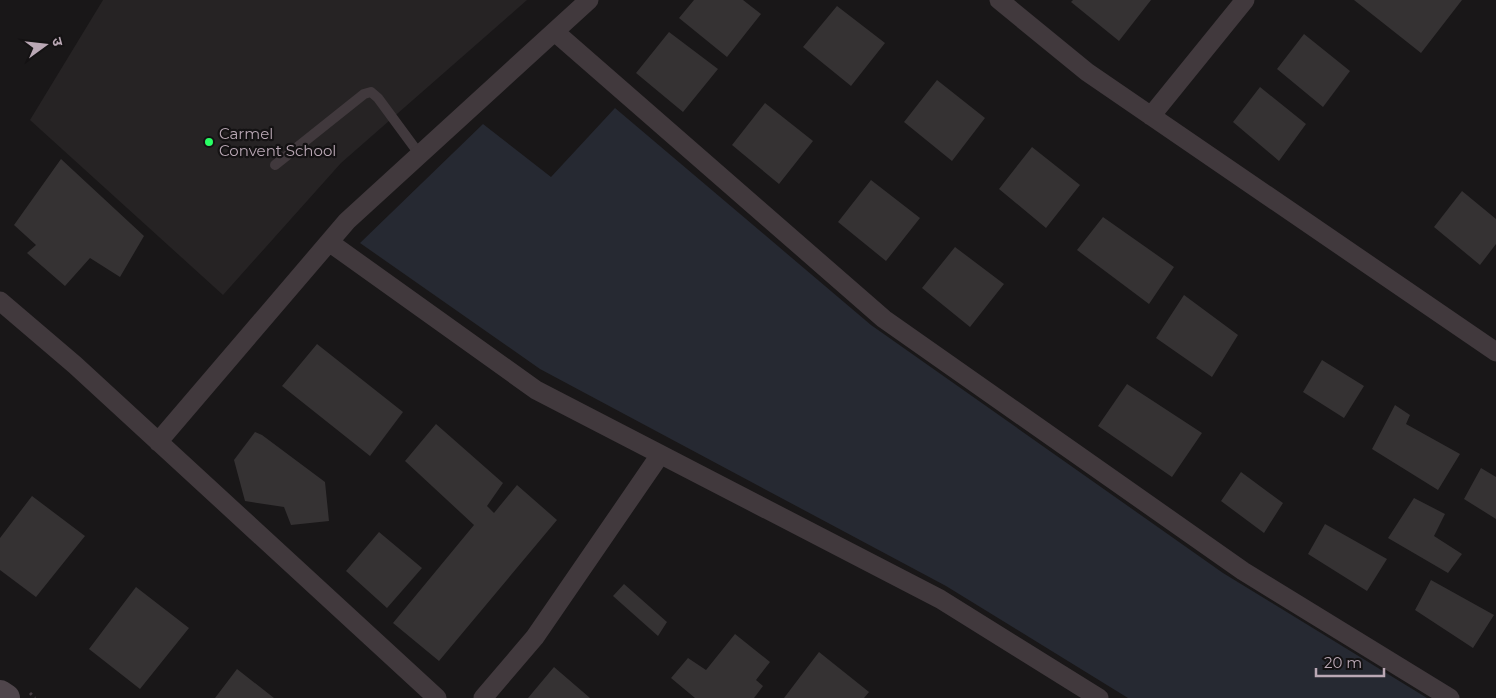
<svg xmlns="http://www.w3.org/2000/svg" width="1496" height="698" font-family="Montserrat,'Noto Sans Devanagari',sans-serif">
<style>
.built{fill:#262324}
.green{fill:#262932}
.building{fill:#353233}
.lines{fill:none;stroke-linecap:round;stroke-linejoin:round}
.path{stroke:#483f45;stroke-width:3;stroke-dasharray:2.5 4;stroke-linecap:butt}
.service{stroke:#41393d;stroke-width:10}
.minor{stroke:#41393d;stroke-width:19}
.secondary{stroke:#4f454b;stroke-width:28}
.poi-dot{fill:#29ff65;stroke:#141213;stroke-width:2}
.labels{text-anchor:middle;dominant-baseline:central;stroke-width:4.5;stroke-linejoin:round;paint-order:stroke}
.poi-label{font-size:15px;fill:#baa8b5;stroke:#141213;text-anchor:start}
</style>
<rect width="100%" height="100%" fill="#191718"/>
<path class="built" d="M103 0H527L341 163 223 295 30 120Z"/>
<path class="green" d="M615 108 871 325 1223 573 1427 698H1128L946 586 540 369 360 243 483 124 551 177Z"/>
<path class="building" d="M694 0H743L761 14 727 57 679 18Z
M1073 0H1151L1119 41 1071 2Z
M1354 0H1462L1421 53Z
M837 6 885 43 851 86 803 47Z
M669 32 718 69 683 112 636 73Z
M1304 34 1350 71 1323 107 1277 69Z
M937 80 985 118 952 161 904 122Z
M1260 87 1306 124 1279 161 1233 122Z
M765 103 813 141 779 184 732 145Z
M1032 147 1080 185 1046 228 999 189Z
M61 159 144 236 120 277 90 258 65 286 27 253 36 245 14 225Z
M871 180 920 218 886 261 838 222Z
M1462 191 1496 219V244L1480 265 1434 227Z
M1103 217 1174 267 1149 304 1077 250Z
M955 247 1004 284 970 327 922 288Z
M1184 295 1238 335 1212 377 1156 338Z
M317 344 403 412 370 456 282 386Z
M1322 360 1364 386 1344 418 1303 392Z
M1127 384 1202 433 1172 477 1098 426Z
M1395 405 1410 415 1406 424 1460 454 1438 490 1372 449Z
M436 424 503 483 487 506 494 513 517 485 557 520 439 661 393 623 474 525 405 461Z
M255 432 262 435 325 482 329 521 291 525 284 507 245 501 234 460Z
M1481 468 1496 477V519L1464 499Z
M1241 472 1283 503 1264 533 1221 501Z
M32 496 85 536 36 597 0 570V538Z
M1414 498 1445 514 1434 536 1462 554 1448 573 1388 538Z
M1325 524 1387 559 1367 591 1308 554Z
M379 532 422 568 387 608 346 571Z
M1431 580 1494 615 1473 648 1415 610Z
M624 584 667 622 658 636 613 596Z
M136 587 189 628 140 689 89 649Z
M735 634 770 662 756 680 763 686 754 698H695L671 678 688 658 706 670Z
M819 652 869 692 864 698H784Z
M554 667 590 698H528Z
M237 669 274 698H215Z"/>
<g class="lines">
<path class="path" d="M30 693 35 698"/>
<path class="service" d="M275 165 364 94 371 92 378 98 420 155"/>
<path class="minor" d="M999 0 1087 72 1496 352
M555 32 884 319 1243 571 1450 698
M1151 116 1245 0
M329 242 536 390 940 599 1099 698
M0 301 75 365 437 698
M158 442 347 221 589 0
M483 698 535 637 660 455"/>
<path class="secondary" d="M0 694 6 698"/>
</g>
<circle class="poi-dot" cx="209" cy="142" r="5"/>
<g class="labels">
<g class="poi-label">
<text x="219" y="133">Carmel<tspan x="219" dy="17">Convent School</tspan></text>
</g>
</g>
<g transform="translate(45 45) rotate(75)" stroke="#141213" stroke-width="4" paint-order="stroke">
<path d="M0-4L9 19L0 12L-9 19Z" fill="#baa8b5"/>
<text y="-8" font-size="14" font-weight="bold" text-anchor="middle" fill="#baa8b5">उ</text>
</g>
<path d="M1316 668v8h68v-8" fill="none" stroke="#baa8b5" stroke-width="2.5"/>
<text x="1324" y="668" font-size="15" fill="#baa8b5" stroke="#141213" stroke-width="4" paint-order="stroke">20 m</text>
</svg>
